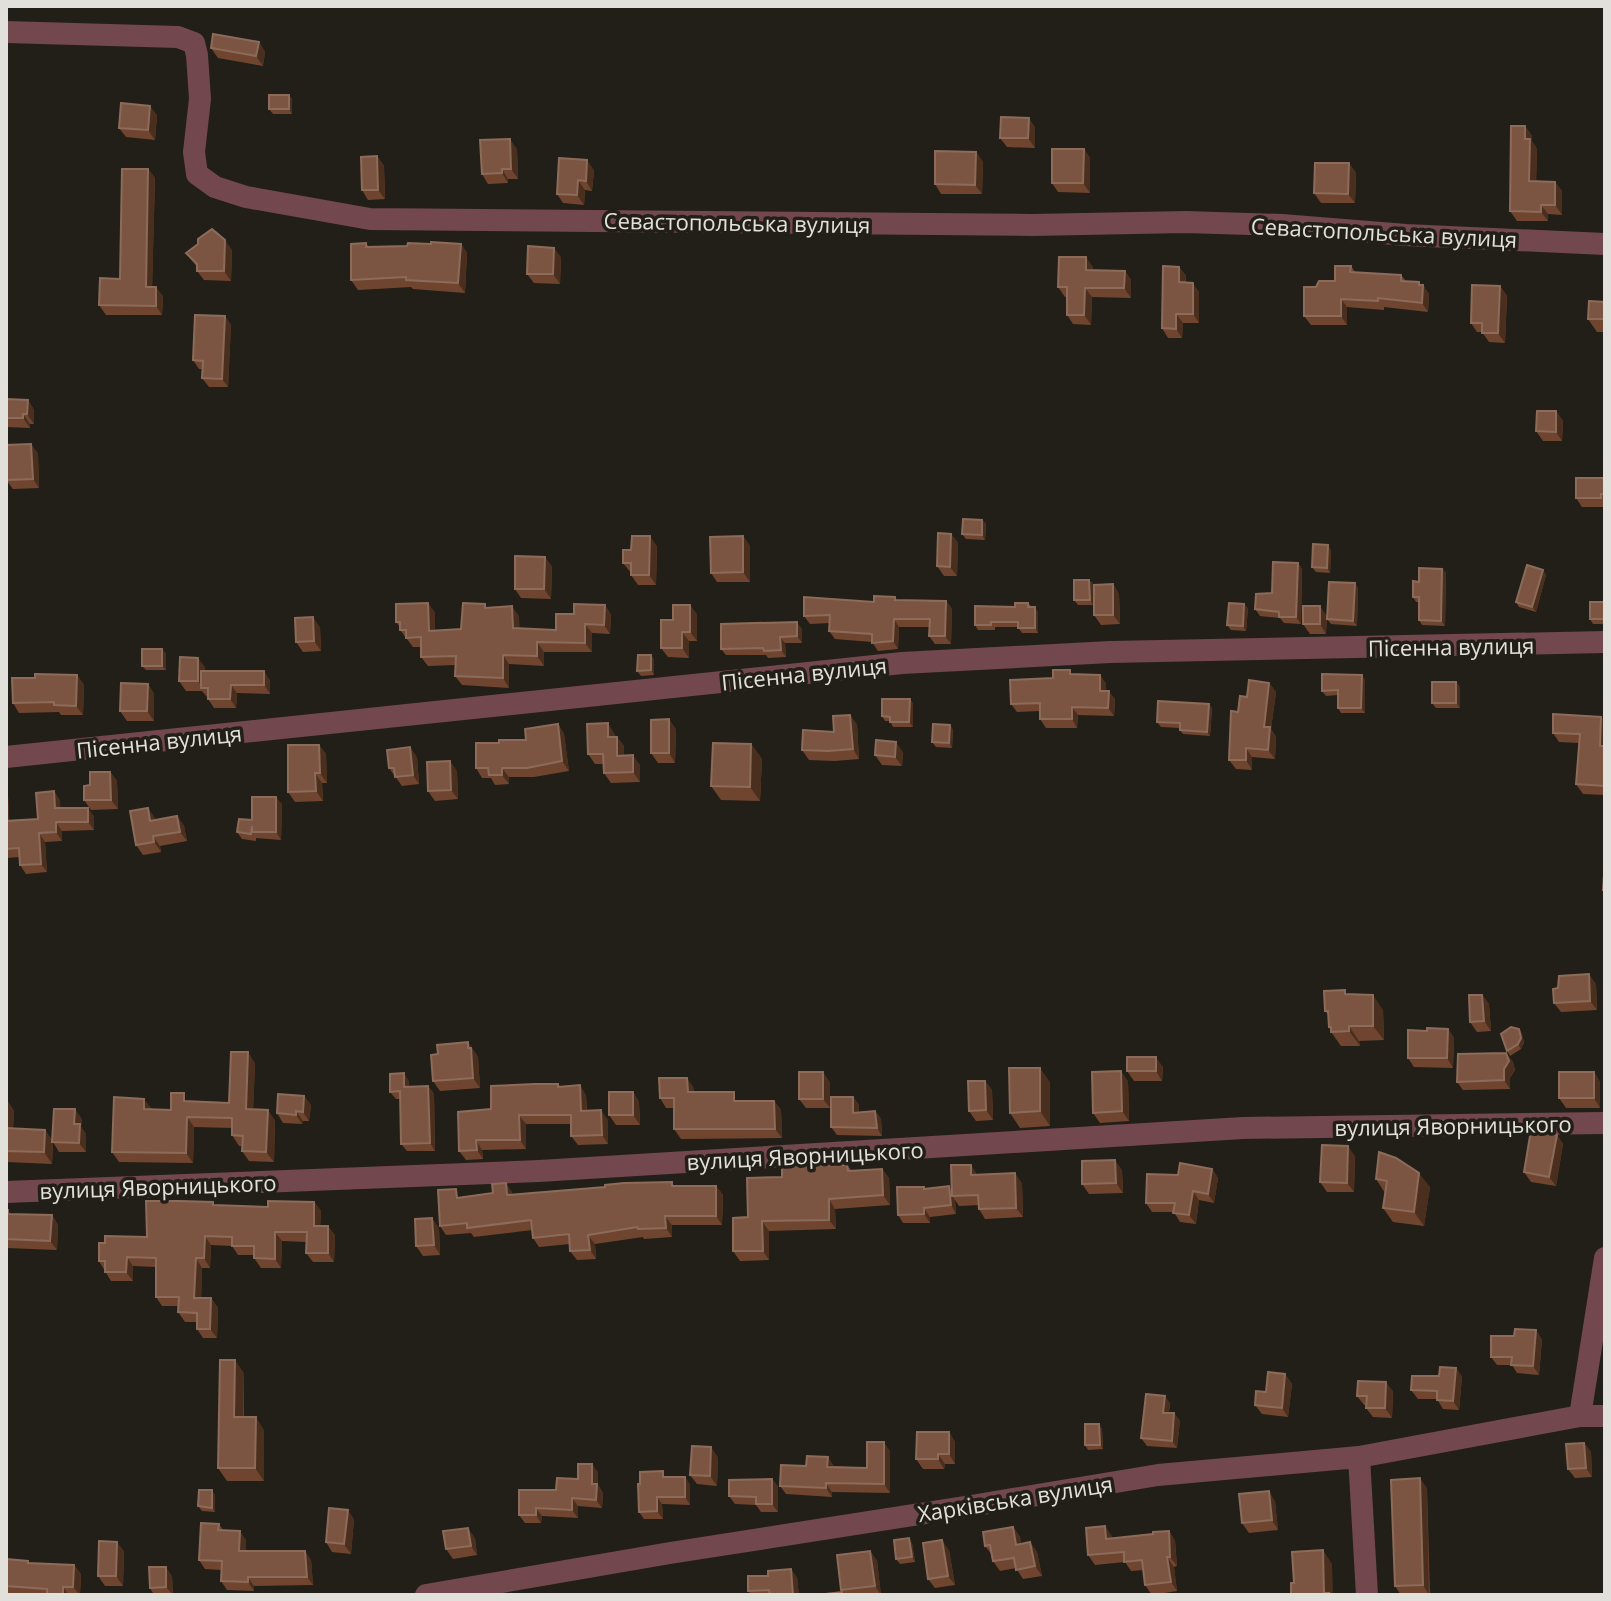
<svg xmlns="http://www.w3.org/2000/svg" width="1611" height="1601" font-family="'Open Sans',sans-serif">
<style>
.lines{fill:none;stroke-linecap:round;stroke-linejoin:round}
.minor{stroke:#72474d;stroke-width:22}
.wall{fill:#704530}
.shaded-wall{fill:#4b2f1e}
.building{fill:#7c5542;stroke:#8c6b5a;stroke-width:2}
.labels{text-anchor:middle;dominant-baseline:central;stroke-width:7;stroke-linejoin:round;paint-order:stroke}
.street-label{font-size:22px;fill:#e2e0db;stroke:#211f17}
</style>
<rect width="100%" height="100%" fill="#211f17"/>
<g class="lines">
<path class="minor" d="M6 32 178 37 194 43 197 55 200 99 194 152 197 174 215 187 246 197 370 219 1032 225 1186 222 1282 225 1406 235 1605 244
M6 757 902 663 1110 652 1605 642
M6 1192 539 1171 1243 1128 1605 1123
M1580 1416 1605 1258
M1359 1457 1367 1595
M426 1595 670 1553 977 1505 1158 1475 1359 1457 1580 1416H1605"/>
</g>
<path class="wall" d="M259 42 265 52 263 66 218 58 211 48Z
M289 95 292 99V114H273L269 109Z
M157 115 155 140 126 137 119 128Z
M1525 126 1532 136V141L1537 149 1536 181 1555 182 1562 191V215L1548 214V221H1517L1510 211Z
M1035 127V148L1007 147 1000 138Z
M517 149 518 179H508V183L488 184 482 174Z
M1084 149 1090 158V193L1058 192 1052 183Z
M976 152 983 162 982 194H941L935 184Z
M377 156 384 166 385 199 368 200 362 190Z
M1349 163 1356 173 1355 203H1321L1314 193Z
M148 169 155 178 152 287 163 296 162 315H106L99 305 120 279Z
M594 170 592 191 585 190 584 205 563 203 557 194Z
M366 243 369 247 461 244 467 253 465 293 413 289 411 287 358 290 351 280Z
M232 250 231 281 204 280 197 271V267L186 253Z
M561 257 560 284 534 283 527 274Z
M1351 266 1355 272 1401 275 1406 281 1423 285 1429 294 1428 312 1384 307V310L1347 307V325H1311L1304 316 1316 287 1335 281Z
M1093 267V270L1125 271 1131 280V298L1092 297 1091 325 1073 324 1067 315V297H1065L1058 287Z
M1179 267 1186 276V282L1199 292V323H1183L1182 338H1168L1162 328Z
M1500 286 1507 296 1505 343 1489 342 1482 332H1477L1471 323Z
M1605 302V332H1597L1588 319Z
M225 316 231 325 228 387H209L202 378 203 369H199L193 360Z
M6 399 28 400 34 410V424H30V428L6 427Z
M1556 411 1563 421 1562 441H1543L1536 431Z
M31 444 38 454 39 488 13 489 6 480Z
M1605 478V507H1582L1576 498Z
M982 520 986 524 985 540 966 539 962 534Z
M951 534 958 543 957 576H944L937 566Z
M743 536 750 546V582H717L711 573Z
M657 546 656 585H638L631 575V573L623 563 631 550Z
M1331 550 1330 573 1316 572 1312 567Z
M1298 563 1302 569 1301 624 1284 623 1280 618 1260 616 1255 609 1272 593Z
M552 566 551 599 521 598 515 589Z
M1442 569 1446 573 1445 626 1422 625 1419 620V602H1416L1413 597 1419 582Z
M1543 570 1546 575 1536 612 1519 607 1516 602Z
M1089 580 1093 584V605H1078L1074 600Z
M1113 584 1119 594 1120 624 1101 625 1094 615Z
M1358 588 1357 626 1331 624 1327 619Z
M895 597 897 600 946 601 952 609 951 644H935L929 636 930 627H899L898 649 878 651 872 642 835 639 829 631 830 623 810 624 804 616Z
M1605 602V624H1593L1590 619Z
M1028 603 1032 607 1038 612V633H1022L1018 627H995V630H978L975 625 1015 607Z
M605 605 611 615 610 634 592 633V652H544V666L509 664V688L462 685 455 676 456 665 428 666 421 657V647H413L400 630V627L396 622 435 612V630L461 629 488 607 519 616V628L556 630 574 614Z
M1248 608 1246 631 1231 630 1227 625Z
M697 614V641H689V658L668 657 661 648 673 620Z
M1327 616 1326 634H1310L1303 624Z
M320 627 321 651 303 652 296 642Z
M802 629V643H785L786 657 768 658 766 655H726L721 649Z
M162 649 166 654V670H146L142 666Z
M651 655 654 660V675L641 676 637 671Z
M205 667V671L270 680V694L237 693 236 708H214L208 699V697H207L202 691H186L179 681Z
M77 675 84 685 83 715H61L59 712 19 713 13 703Z
M1073 675H1100L1106 684V691L1115 699 1114 716 1078 715 1077 728H1046L1040 719V711L1017 712 1011 704 1053 678Z
M1365 680V713H1341L1338 708V695L1326 696 1322 691Z
M1456 682 1460 687V708H1436L1432 703Z
M1269 683 1276 692 1271 729 1276 737 1275 759 1252 757V770L1236 769 1229 760 1238 712 1247 697Z
M148 684 154 694V721H127L120 711Z
M910 699 913 704V727H893L890 721H885L882 716Z
M1209 704 1212 709 1210 736 1183 734 1180 730V728L1161 727 1157 722Z
M1601 717 1605 722V795L1583 794 1576 784 1579 743 1559 742 1553 733Z
M558 724 564 734 569 771 534 777H509V784L495 785 491 778H482L476 768 499 743 526 740Z
M857 724 859 759 835 761 809 760 802 750Z
M950 725 953 730 952 748 936 747 932 742Z
M676 729 675 763H658L651 753Z
M614 733 615 737H617L624 746V755L640 765V782L611 783 604 773V764H595L588 754Z
M751 744 762 759 760 801 721 800 711 786Z
M319 745 326 754 327 783H322L323 801 295 802 288 792Z
M903 752 902 766 882 765 875 755Z
M417 757 419 784 402 786 389 768Z
M457 771 458 799 435 801 428 791Z
M110 772 117 781 118 809 91 810 84 800 90 785Z
M6 792 8 795 9 821 38 819 60 800V808L94 816V830L62 831V841L45 842 47 872 26 874 20 865V857L6 858Z
M282 804 281 840 256 838V841L242 839 237 832 252 820Z
M177 816 184 826 187 841 160 846 161 852 143 855 136 845 155 818V820Z
M1596 984 1597 1010 1561 1012 1554 1003 1558 988Z
M1348 994 1383 1010 1384 1040 1359 1041 1360 1046H1341L1331 1032 1329 1027V1016L1325 1011Z
M1482 995 1489 1004 1491 1031 1477 1032 1470 1022Z
M1448 1029 1454 1038 1453 1068 1414 1067 1408 1058 1427 1031Z
M1519 1029 1522 1034 1524 1043 1521 1049 1510 1056 1507 1051Z
M468 1042 478 1057 480 1088 440 1091 433 1081 438 1054Z
M1506 1053 1513 1062 1515 1070 1510 1078V1089L1463 1090 1457 1082Z
M255 1063 253 1109 275 1120 274 1162 249 1161 242 1151V1146H239L232 1135V1128L194 1127 193 1163 119 1162 112 1152 151 1110H171L190 1101 229 1103Z
M1163 1067 1162 1081H1134L1127 1071Z
M1594 1072 1600 1082V1108H1566L1559 1098Z
M409 1081V1087L428 1086 434 1094 435 1151H407L401 1144 400 1099H396L390 1092Z
M985 1081 992 1090 993 1120 976 1121 969 1111Z
M1128 1081 1129 1121 1100 1123 1093 1113Z
M830 1082V1108H806L799 1099Z
M1050 1082V1126L1020 1128 1010 1113Z
M558 1084 560 1086 586 1095 587 1111 608 1120V1144L578 1145 571 1136V1124H526V1149L482 1150 483 1159 466 1160 459 1151 491 1109Z
M694 1088V1092L740 1101H774L781 1110 782 1138 681 1139 674 1129V1108H666L660 1098Z
M633 1092 639 1102 640 1125H616L609 1115Z
M304 1096 311 1105 309 1121H303L302 1124 283 1123 277 1113Z
M853 1097 859 1105V1112L875 1111 881 1119 882 1136 837 1135 831 1127Z
M6 1099 14 1111 13 1129 45 1130 52 1141 82 1119 81 1127 86 1134V1152H59L53 1142 52 1164 6 1162Z
M1557 1135 1563 1144 1556 1186 1531 1182 1524 1172Z
M1355 1156 1354 1192H1327L1320 1182Z
M847 1165 852 1171 882 1169 889 1178 890 1205 835 1209 836 1229 769 1231V1260L740 1261 733 1251 748 1217 782 1177Z
M971 1165 977 1175 1022 1183 1023 1217 985 1219 979 1209V1205L959 1206 955 1200 956 1214 930 1217V1223H903L898 1215 925 1188 952 1191Z
M1212 1169 1218 1178 1214 1203 1199 1200 1196 1224 1180 1222 1174 1212H1152L1146 1203 1178 1175Z
M1122 1170 1123 1193 1089 1194 1082 1184Z
M1376 1179 1430 1187 1424 1226 1393 1222 1383 1208 1385 1193Z
M672 1182 674 1186H716L723 1195 722 1225H672V1237L644 1239 643 1237 595 1244 596 1259 577 1260 570 1251V1244L539 1247 533 1238 532 1230 474 1237 471 1233 446 1235 440 1226 462 1197 512 1192V1195Z
M314 1202 321 1211 320 1226 335 1235 334 1262H313L306 1253V1242L282 1241 281 1268H261L254 1258V1255H238L232 1246 211 1245 210 1268H202L201 1298H211L218 1308 217 1338H203L197 1329V1322H185L178 1312V1306H162L156 1297V1267L133 1266V1281H111L99 1261 105 1243 147 1237 215 1205 268 1207Z
M6 1210H8L10 1214 52 1215 58 1225 57 1250 6 1248Z
M439 1228 440 1255 423 1256 416 1246Z
M1542 1339 1539 1375 1517 1373 1512 1365H1497L1491 1357Z
M1456 1368 1462 1377 1459 1410 1443 1409 1437 1399H1418L1411 1390Z
M244 1373V1417L264 1430V1481H227L218 1468Z
M1285 1374 1292 1384 1288 1417 1262 1414 1255 1405 1266 1392Z
M1393 1391 1392 1418 1373 1417 1366 1408V1405H1364L1357 1396Z
M1170 1403 1169 1413H1174L1180 1421 1177 1448 1147 1446 1141 1438Z
M1102 1429 1103 1449 1088 1450 1085 1445Z
M949 1432 955 1442V1464H945L944 1469H923L916 1459Z
M1584 1443 1591 1452 1592 1477 1575 1478 1568 1469Z
M890 1451V1493L832 1492V1497L786 1494 780 1486 834 1466 867 1468Z
M718 1457 717 1486 697 1484 690 1475Z
M598 1472V1485L603 1493 602 1508 578 1506V1518L542 1516 541 1523H525L519 1515 556 1490Z
M667 1477H685L690 1485V1505L662 1504 663 1519H644L639 1512Z
M772 1479 778 1487V1512H761L756 1505 735 1504 729 1496Z
M1427 1488 1430 1595H1401L1395 1586Z
M215 1495V1512L202 1511 198 1506Z
M1275 1501 1278 1530 1249 1533 1242 1523Z
M354 1519 351 1554 332 1552 326 1542Z
M219 1524 223 1530 246 1540V1551L311 1560 313 1585 254 1586V1591L227 1590 221 1581V1570L205 1569 199 1560Z
M1013 1527 1020 1537 1021 1544 1030 1542 1037 1552 1042 1576 1023 1579 1016 1568 1000 1571 993 1561 992 1555 985 1546Z
M1169 1531 1175 1541 1177 1566 1174 1567 1177 1591 1152 1595 1145 1585 1144 1570 1131 1571 1125 1562 1095 1565 1088 1555 1112 1536V1538L1153 1534Z
M475 1538 477 1555 453 1559 446 1549Z
M912 1543 915 1562 900 1564 896 1559Z
M949 1550 955 1585 935 1588 928 1579Z
M124 1551 123 1586H105L98 1576Z
M870 1551 877 1561 881 1595H845L841 1590Z
M6 1559 28 1561 30 1563 74 1565 81 1574 80 1595 6 1594Z
M791 1569 797 1578 799 1595H752L748 1591 768 1576Z
M172 1576 173 1595H154L150 1588Z"/>
<path class="shaded-wall" d="M259 42 265 52 263 66 256 56Z
M289 95 292 99V114L289 109Z
M150 106 157 115 155 140 148 130Z
M1029 118 1035 127V148L1028 138Z
M1525 126 1532 136V141L1537 149 1536 191 1529 181 1525 139Z
M510 139 517 149 518 179 511 169Z
M1084 149 1090 158V193L1083 183Z
M976 152 983 162 982 194 975 185Z
M377 156 384 166 385 199 378 190Z
M587 160 594 170 592 191 586 181Z
M1349 163 1356 173 1355 203 1348 194Z
M148 169 155 178 152 296 146 287Z
M502 169 508 179V183L502 173Z
M578 180 585 190 584 205 577 195Z
M1555 182 1562 191V215L1555 205Z
M1541 205 1548 214V221L1541 212Z
M225 240 232 250 231 281 224 271Z
M461 244 467 253 465 293 458 283Z
M554 248 561 257 560 284 553 274Z
M1086 257 1093 267V280L1086 270Z
M1179 267 1186 276 1185 292 1179 282Z
M1125 271 1131 280V298L1124 288Z
M1419 282 1423 288V285L1429 294 1428 312 1422 303Z
M1193 283 1199 292V323L1193 314Z
M1500 286 1507 296 1505 343 1498 333Z
M156 287 163 296 162 315 156 306Z
M1085 288 1092 297 1091 325 1084 315Z
M1341 299 1347 307V325L1341 316Z
M1176 314 1183 323 1182 338 1176 329Z
M225 316 231 325 228 387 222 379Z
M28 400 34 410V424L27 414Z
M1556 411 1563 421 1562 441 1556 432Z
M23 414 30 424V428L23 418Z
M31 444 38 454 39 488 33 479Z
M982 520 986 524 985 540 982 535Z
M951 534 958 543 957 576 950 567Z
M650 536 657 546 656 585 649 575Z
M743 536 750 546V582L743 572Z
M1328 545 1331 550 1330 573 1327 568Z
M545 557 552 566 551 599 544 589Z
M1298 563 1302 569 1301 624 1296 617Z
M1442 569 1446 573 1445 626 1441 621Z
M1543 570 1546 575 1536 612 1532 607Z
M1089 580 1093 584V605L1090 600Z
M1355 583 1358 588 1357 626 1353 621Z
M1113 584 1119 594 1120 624 1113 615Z
M946 601 952 609 951 644 945 636Z
M428 603 435 612V640L429 631Z
M1244 604 1248 608 1246 631 1243 626Z
M605 605 611 615 610 634 604 625Z
M690 605 697 614V641L690 632Z
M512 606 519 616 520 638 513 628Z
M1320 606 1327 616 1326 634 1320 624Z
M1035 607 1038 612V633L1035 628Z
M313 617 320 627 321 651 314 641Z
M894 619 899 627 898 649 893 641Z
M797 622 802 629V643L797 636Z
M585 624 592 633V652L585 643Z
M682 632 689 641V658L682 648Z
M780 637 785 643 786 657 781 650Z
M537 642 544 652V666L537 656Z
M162 649 166 654V670L162 666Z
M503 655 509 664V688L503 678Z
M651 655 654 660V675L651 670Z
M198 658 205 667 204 688H203L198 681Z
M264 671 270 680V694L264 685Z
M77 675 84 685 83 715 76 706Z
M1100 675 1106 684V699L1100 691Z
M1362 675 1365 680V713L1361 708Z
M1456 682 1460 687V708L1456 703Z
M1269 683 1276 692 1271 729 1276 737 1275 759 1268 750 1264 727Z
M148 684 154 694V721L147 711Z
M231 685 237 693 236 708 230 699Z
M1109 691 1115 699 1114 716 1108 708Z
M910 699 913 704V727L909 722Z
M1209 704 1212 709 1210 736 1207 732Z
M1072 707 1078 715 1077 728 1072 719Z
M850 715 857 724 859 759 853 749Z
M1601 717 1605 722V753L1600 746Z
M669 719 676 729 675 763 669 753Z
M608 723 614 733 615 747 608 737Z
M558 724 564 734 569 771 562 761Z
M950 725 953 730 952 748 949 743Z
M617 737 624 746V765L617 756Z
M896 742 903 752 902 766 895 757Z
M751 744 762 759 760 801 750 787Z
M319 745 326 754 327 783 320 773Z
M410 747 417 757 419 784 413 775Z
M1246 748 1252 757V770L1246 760Z
M633 755 640 765V782L633 772Z
M450 761 457 771 458 799 451 790Z
M502 768 509 777V784L502 775Z
M110 772 117 781 118 809 111 800Z
M315 773 322 783 323 801 316 791Z
M54 791 60 800 61 817 55 808Z
M6 792 8 795 10 830 6 824Z
M276 797 282 804 281 840 276 832Z
M88 808 94 816V830L88 822Z
M148 808 155 818 157 830 150 821Z
M177 816 184 826 187 841 180 832Z
M56 822 62 831V841L56 832Z
M39 833 45 842 47 872 41 864Z
M153 836 160 846 161 852 154 842Z
M1589 974 1596 984 1597 1010 1590 1001Z
M1373 995 1383 1010 1384 1040 1373 1026Z
M1482 995 1489 1004 1491 1031 1484 1021Z
M1349 1026 1359 1041 1360 1046 1349 1031Z
M1448 1029 1454 1038 1453 1068 1447 1058Z
M1519 1029 1522 1034 1524 1043 1521 1049 1518 1044Z
M468 1042 478 1057 480 1088 473 1078Z
M248 1052 255 1063 253 1119 246 1109Z
M1506 1053 1513 1062 1515 1070 1510 1078V1089L1504 1080V1069Z
M1156 1057 1163 1067 1162 1081 1156 1071Z
M1040 1068 1050 1082V1126L1040 1111Z
M1121 1071 1128 1081 1129 1121 1122 1111Z
M823 1072 830 1082V1108L823 1099Z
M1594 1072 1600 1082V1108L1594 1098Z
M404 1073 409 1081 410 1094 404 1087Z
M687 1078 694 1088V1102L688 1092Z
M985 1081 992 1090 993 1120 986 1110Z
M580 1085 586 1095 587 1120 581 1111Z
M428 1086 434 1094 435 1151 430 1143Z
M633 1092 639 1102 640 1125 633 1115Z
M304 1096 311 1105 309 1121 303 1112Z
M853 1097 859 1105V1121L853 1113Z
M6 1099 14 1111 12 1140 6 1131Z
M144 1099 152 1109H144Z
M774 1101 781 1110 782 1138 775 1129Z
M75 1109 82 1119 81 1127 86 1134V1152L79 1143 74 1124Z
M268 1110 275 1120 274 1162 266 1152Z
M601 1110 608 1120V1144L602 1135Z
M296 1111 303 1121 302 1124 296 1115Z
M875 1111 881 1119 882 1136 877 1128Z
M519 1115 526 1124V1149L520 1140Z
M187 1117 194 1127 193 1163 186 1153Z
M45 1130 53 1141 52 1164 44 1152Z
M1557 1135 1563 1144 1556 1186 1549 1177Z
M476 1140 482 1150 483 1159 477 1150Z
M1348 1146 1355 1156 1354 1192 1347 1183Z
M1115 1160 1122 1170 1123 1193 1116 1183Z
M971 1165 977 1175H971Z
M882 1169 889 1178 890 1205 883 1195Z
M1212 1169 1218 1178 1214 1203 1208 1194Z
M1015 1173 1022 1183 1023 1217 1016 1208Z
M1419 1173 1430 1187 1424 1226 1414 1212Z
M506 1183 512 1192 513 1205 507 1195Z
M716 1186 723 1195 722 1225 716 1216Z
M949 1186 954 1195 952 1196 955 1200 956 1214 951 1205Z
M1193 1191 1199 1200 1196 1224 1189 1215Z
M829 1199 835 1209 836 1229 829 1220Z
M314 1202 321 1211 320 1235 314 1226Z
M924 1208 930 1217V1223L924 1214Z
M52 1215 58 1225 57 1250 50 1241Z
M665 1216 672 1225V1237L666 1228Z
M432 1218 439 1228 440 1255 434 1245Z
M762 1221 769 1231V1260L763 1251Z
M328 1226 335 1235 334 1262 328 1253Z
M275 1232 282 1241 281 1268 275 1259Z
M588 1235 595 1244 596 1259 590 1250Z
M205 1236 211 1245 210 1268 204 1258Z
M127 1257 133 1266V1281L126 1272Z
M196 1258 202 1268 201 1307 194 1298Z
M211 1298 218 1308 217 1338 210 1329Z
M1536 1330 1542 1339 1539 1375 1533 1366Z
M235 1360 244 1373 243 1430 234 1417Z
M1456 1368 1462 1377 1459 1410 1453 1401Z
M1285 1374 1292 1384 1288 1417 1282 1408Z
M1386 1382 1393 1391 1392 1418 1385 1408Z
M1165 1396 1170 1403 1168 1420 1163 1413Z
M1174 1413 1180 1421 1177 1448 1172 1441Z
M256 1417 264 1430V1481L255 1468Z
M1099 1424 1102 1429 1103 1449 1100 1445Z
M949 1432 955 1442V1464L949 1454Z
M884 1442 890 1451V1493L884 1484Z
M1584 1443 1591 1452 1592 1477 1586 1468Z
M711 1447 718 1457 717 1486 710 1476Z
M938 1454 945 1464 944 1469 938 1459Z
M828 1457 834 1466 833 1475 827 1467Z
M592 1464 598 1472V1485L603 1493 602 1508 596 1500 592 1484Z
M685 1477 690 1485V1505L685 1497Z
M1420 1478 1427 1488 1429 1595 1423 1585Z
M772 1479 778 1487V1512L772 1504Z
M826 1483 832 1492V1497L826 1488Z
M212 1490 215 1495V1512L212 1508Z
M1269 1491 1275 1501 1278 1530 1272 1520Z
M657 1497 662 1504 663 1519 657 1511Z
M572 1498 578 1506V1518L572 1510Z
M536 1508 542 1516 541 1523 536 1515Z
M348 1510 354 1519 351 1554 344 1544Z
M1105 1526 1112 1536 1113 1548 1106 1539Z
M1013 1527 1020 1537 1023 1555 1016 1545Z
M468 1528 475 1538 477 1555 471 1546Z
M240 1531 246 1540V1560L239 1551Z
M1169 1531 1175 1541 1177 1566 1170 1557Z
M909 1538 912 1543 915 1562 912 1557Z
M942 1540 949 1550 955 1585 948 1576Z
M117 1542 124 1551 123 1586 116 1576Z
M1030 1542 1037 1552 1042 1576 1035 1566Z
M1323 1550 1332 1564 1333 1595H1325L1324 1593Z
M305 1551 311 1560 313 1585 307 1577Z
M870 1551 877 1561 881 1595 875 1586Z
M1167 1557 1174 1567 1177 1591 1171 1582Z
M74 1565 81 1574 80 1595 73 1587Z
M166 1567 172 1576 173 1595 166 1587Z
M791 1569 797 1578 799 1595H793Z
M248 1577 254 1586V1591L248 1582Z
M63 1587 69 1595H63Z"/>
<path class="building" d="M213 34 259 42 256 56 211 48Z
M269 95H289V109H269Z
M121 103 150 106 148 130 119 128Z
M1001 117 1029 118 1028 138H1000Z
M1511 126H1525V139H1530L1529 181 1555 182V205H1541V212L1510 211Z
M510 139 511 169H502V173L482 174 480 140Z
M1052 149H1084L1083 183H1052Z
M935 151 976 152 975 185 935 184Z
M377 156 378 190H362L361 157Z
M559 158 587 160 586 181 578 180 577 195 557 194Z
M1315 163H1349L1348 194 1314 193Z
M122 169H148L146 287H156V306L99 305 100 278 120 279Z
M212 229 225 240 224 271H197V264L186 253 198 244V239Z
M431 242 461 244 458 283 406 280V277L351 280V244L366 243V247L407 246 408 243 431 244Z
M528 246 554 248 553 274H527Z
M1059 257H1086V270L1125 271 1124 288H1085L1084 315H1067V287H1058Z
M1163 266 1179 267V282L1193 283V314H1176V329L1162 328Z
M1335 266H1351L1350 272 1401 275V281L1419 282V285H1423L1422 303 1378 298V301L1341 299V316H1304V287H1316L1319 281H1335Z
M1472 285 1500 286 1498 333H1482V323H1471Z
M1589 301 1605 302V319H1588Z
M195 315 225 316 222 379 202 378 203 361 193 360Z
M6 399 28 400 27 414H23V418H6Z
M1537 411H1556V432L1536 431Z
M31 444 33 479 6 480V445Z
M1576 478H1605V494H1601V498H1576Z
M963 519 982 520V535L962 534Z
M938 533 951 534 950 567 937 566Z
M632 536H650L649 575H631V563H623V550H631Z
M743 536V572L711 573 710 537Z
M1313 544 1328 545 1327 568 1312 567Z
M515 556 545 557 544 589H515Z
M1273 562 1298 563 1296 617H1279V612L1255 609 1256 594 1272 593Z
M1527 565 1543 570 1532 607 1516 602Z
M1419 568 1442 569 1441 621 1419 620V597H1413V581L1419 582Z
M1074 580H1089L1090 600H1074Z
M1329 582 1355 583 1353 621 1327 619Z
M1113 584V615H1094V585Z
M874 596 895 597V600L946 601 945 636H929L930 619H894L893 641 872 643V634L829 631 830 615 804 616V597L874 602Z
M1590 602H1605V619H1590Z
M428 603 429 631 461 629 463 603 485 604V608L512 606 513 628 556 630V614H574V604L605 605 604 625 585 624V643L537 642V656L503 655V678L455 676 456 656 421 657V637L406 638V630H400V622H396V604Z
M1015 603H1028V607H1035V628H1018V622H991V625H975V606L1015 607Z
M1229 603 1244 604 1243 626 1227 625Z
M673 605H690V632H682V648H661V620H673Z
M1303 606H1320V624H1303Z
M313 617 314 641 296 642 295 618Z
M797 622V636L780 637 781 650 764 651 763 648 721 649V624Z
M142 649H162V666H142Z
M638 655H651V670L637 671Z
M180 657 198 658V681H179Z
M1053 670H1070V674L1100 675V691H1109L1108 708 1072 707V719H1040V703L1011 704 1010 680 1053 678Z
M201 671H264V685H231L230 699H208V688H201Z
M35 674 77 675 76 706 54 705V702L13 703 12 678H35Z
M1322 674 1362 675 1361 708H1338V690L1322 691Z
M1249 680 1269 683 1264 727H1270L1268 750 1246 748V760H1229L1231 711 1238 712 1240 696 1247 697Z
M1432 682H1456V703H1432Z
M121 683 148 684 147 711H120Z
M882 699H910L909 722H890V717L882 716Z
M1158 701 1209 704 1207 732 1180 730V723L1157 722Z
M1553 714 1601 717 1600 746H1605V786L1576 784 1580 734 1553 733Z
M850 715 853 749 828 751 802 750 803 730 834 732 833 716Z
M669 719V753H651V720Z
M608 723V737H617V756L633 755V772L604 773 603 754H588L587 724Z
M558 724 562 761 527 768H502V775H489L488 768H476V743H499V740H526L525 729Z
M933 724 950 725 949 743 932 742Z
M876 740 896 742 895 757 875 755Z
M713 743 751 744 750 787 711 786Z
M288 745H319L320 773H315L316 791 288 792Z
M410 747 413 775 395 777 394 768H389L387 750Z
M450 761 451 790 428 791 427 762Z
M90 772H110L111 800H84V786L90 785Z
M54 791 55 808H88V822H56V832L39 833 41 864 20 865 19 848 6 849V821L38 819 36 793Z
M252 797H276V832H252V826L251 834 237 832 239 819 252 820Z
M148 808 150 821 177 816 180 832 153 836 154 842 136 845 130 811Z
M1605 860V890H1603Z
M1589 974 1590 1001 1554 1003 1553 989 1558 988 1559 976Z
M1345 990V994L1373 995V1026H1349V1031L1331 1032V1027H1329L1328 1011H1325L1324 991Z
M1469 995H1482L1484 1021 1470 1022Z
M1511 1027 1519 1029 1521 1038 1518 1044 1507 1051 1501 1034Z
M1427 1028 1448 1029 1447 1058H1408V1030L1427 1031Z
M468 1042V1048H471L473 1078 433 1081 431 1055 438 1054 437 1045Z
M231 1052H248L246 1109 268 1110 266 1152 242 1151 243 1136 232 1135V1118L187 1117 186 1153 112 1152 114 1097 144 1099V1109L171 1110V1093H184V1101L229 1103Z
M1506 1053 1509 1061 1504 1069V1080L1457 1082 1458 1054Z
M1127 1057H1156V1071H1127Z
M1009 1068H1040V1111L1010 1113Z
M1121 1071 1122 1111 1093 1113 1092 1072Z
M799 1072H823V1099H799Z
M1559 1072H1594V1098H1559Z
M404 1073V1087L428 1086 430 1143 401 1144 400 1091 390 1092V1074Z
M659 1078H687L688 1092H734V1101H774L775 1129H674V1098H660Z
M968 1081H985L986 1110 969 1111Z
M535 1084H558V1087L580 1085 581 1111 601 1110 602 1135 571 1136V1115H519L520 1140H476L477 1150 459 1151 458 1112 491 1109V1086Z
M609 1092H633V1115H609Z
M278 1094 304 1096 303 1112 296 1111V1115L277 1113Z
M831 1097H853V1113L875 1111 877 1128 831 1127Z
M54 1109H75L74 1124H80L79 1143 52 1142Z
M6 1128 45 1130 44 1152 6 1151Z
M1531 1130 1557 1135 1549 1177 1524 1172Z
M1322 1145 1348 1146 1347 1183 1320 1182Z
M1379 1152 1396 1158 1419 1173 1414 1212 1383 1208 1387 1181 1376 1179Z
M1115 1160 1116 1183 1082 1184V1161Z
M1180 1163 1212 1169 1208 1194 1193 1191 1189 1215 1173 1213 1175 1203H1146L1147 1174 1178 1175Z
M847 1165 848 1171 882 1169 883 1195 829 1199V1220L762 1221 763 1251H733V1218L748 1217 747 1178 782 1177V1166Z
M951 1165H971V1175L1015 1173 1016 1208 979 1209 978 1195 952 1196Z
M672 1182V1186H716V1216H665L666 1228 638 1229 637 1227 588 1235 590 1250 570 1251 569 1234 533 1238 531 1220 467 1228V1223L440 1226 438 1190 456 1189 457 1198 493 1193 492 1184 506 1183 507 1195 605 1187V1185L624 1183Z
M949 1186 951 1205 924 1208V1214L898 1215 897 1187H924V1189Z
M146 1201H180L213 1202V1205L268 1207V1201L314 1202V1226H328V1253H306L307 1232H275V1259L254 1258V1246H232V1237L205 1236 204 1258H196L194 1298H211L210 1329H197V1313L178 1312 179 1297H156V1258L127 1257 126 1272H105V1261H99V1243H105V1236L147 1237Z
M6 1210H8V1214L52 1215 50 1241 6 1239Z
M432 1218 434 1245 416 1246 415 1219Z
M1515 1329 1536 1330 1533 1366 1511 1365 1512 1357H1491V1336H1514Z
M220 1360H235L234 1417H256L255 1468H218Z
M1440 1367 1456 1368 1453 1401 1437 1400V1391L1411 1390 1412 1376H1439Z
M1268 1372 1285 1374 1282 1408 1255 1405 1256 1391 1266 1392Z
M1358 1381 1386 1382 1385 1408H1366L1367 1396H1357Z
M1146 1394 1165 1396 1163 1413H1174L1172 1441 1141 1438Z
M1085 1424H1099L1100 1445H1085Z
M917 1432H949V1454H938V1459H916Z
M867 1442H884V1484L826 1483V1488L780 1486 781 1465 806 1466 807 1456 828 1457 827 1467 867 1468Z
M1584 1443 1586 1468 1568 1469 1566 1444Z
M692 1446 711 1447 710 1476 690 1475Z
M578 1464H592V1484H597L596 1500 572 1498V1510L536 1508V1515H519V1490H556L557 1478 578 1479Z
M663 1471V1477H685V1497H657V1511L639 1512 638 1484H640V1472Z
M1420 1478 1423 1585 1395 1586 1391 1480Z
M772 1479V1504H756V1497L729 1496V1480Z
M199 1490H212V1508L198 1506Z
M1269 1491 1272 1520 1242 1523 1239 1494Z
M329 1508 348 1510 344 1544 326 1542Z
M201 1523 219 1524 218 1530 240 1531 239 1551H305L307 1577H248V1582L221 1581 222 1561 199 1560Z
M1105 1526 1106 1539 1153 1534V1532L1169 1531 1170 1557H1167L1171 1582 1145 1585 1142 1560 1124 1562V1552L1088 1555 1086 1528Z
M1013 1527 1016 1545 1030 1542 1035 1566 1016 1570 1014 1558 993 1561 990 1545 985 1546 983 1532Z
M468 1528 471 1546 446 1549 443 1531Z
M909 1538 912 1557 896 1559 894 1540Z
M942 1540 948 1576 928 1579 923 1543Z
M99 1541 117 1542 116 1576H98Z
M1323 1550 1324 1593H1329V1595H1291V1583H1294L1292 1552Z
M870 1551 875 1586 841 1590 837 1555Z
M6 1559 28 1561V1563L74 1565 73 1587H63V1595H47V1589L6 1586Z
M149 1567H166V1587L150 1588Z
M791 1569 793 1595H770L769 1590 748 1591V1576H768V1571Z
M842 1592V1595H826L825 1594Z"/>
<g class="labels">
<g class="street-label">
<text transform="translate(737 222) rotate(1)">Севастопольська вулиця</text>
<text transform="translate(1384 232) rotate(3)">Севастопольська вулиця</text>
<text transform="translate(1451 646) rotate(-1)">Пісенна вулиця</text>
<text transform="translate(804 673) rotate(-6)">Пісенна вулиця</text>
<text transform="translate(159 741) rotate(-6)">Пісенна вулиця</text>
<text transform="translate(1453 1125) rotate(-1)">вулиця Яворницького</text>
<text transform="translate(805 1155) rotate(-3)">вулиця Яворницького</text>
<text transform="translate(158 1186) rotate(-2)">вулиця Яворницького</text>
<text transform="translate(1015 1498) rotate(-9)">Харківська вулиця</text>
</g>
</g>
<rect width="1611" height="1601" fill="none" stroke="#e2e0db" stroke-width="16"/>
</svg>
